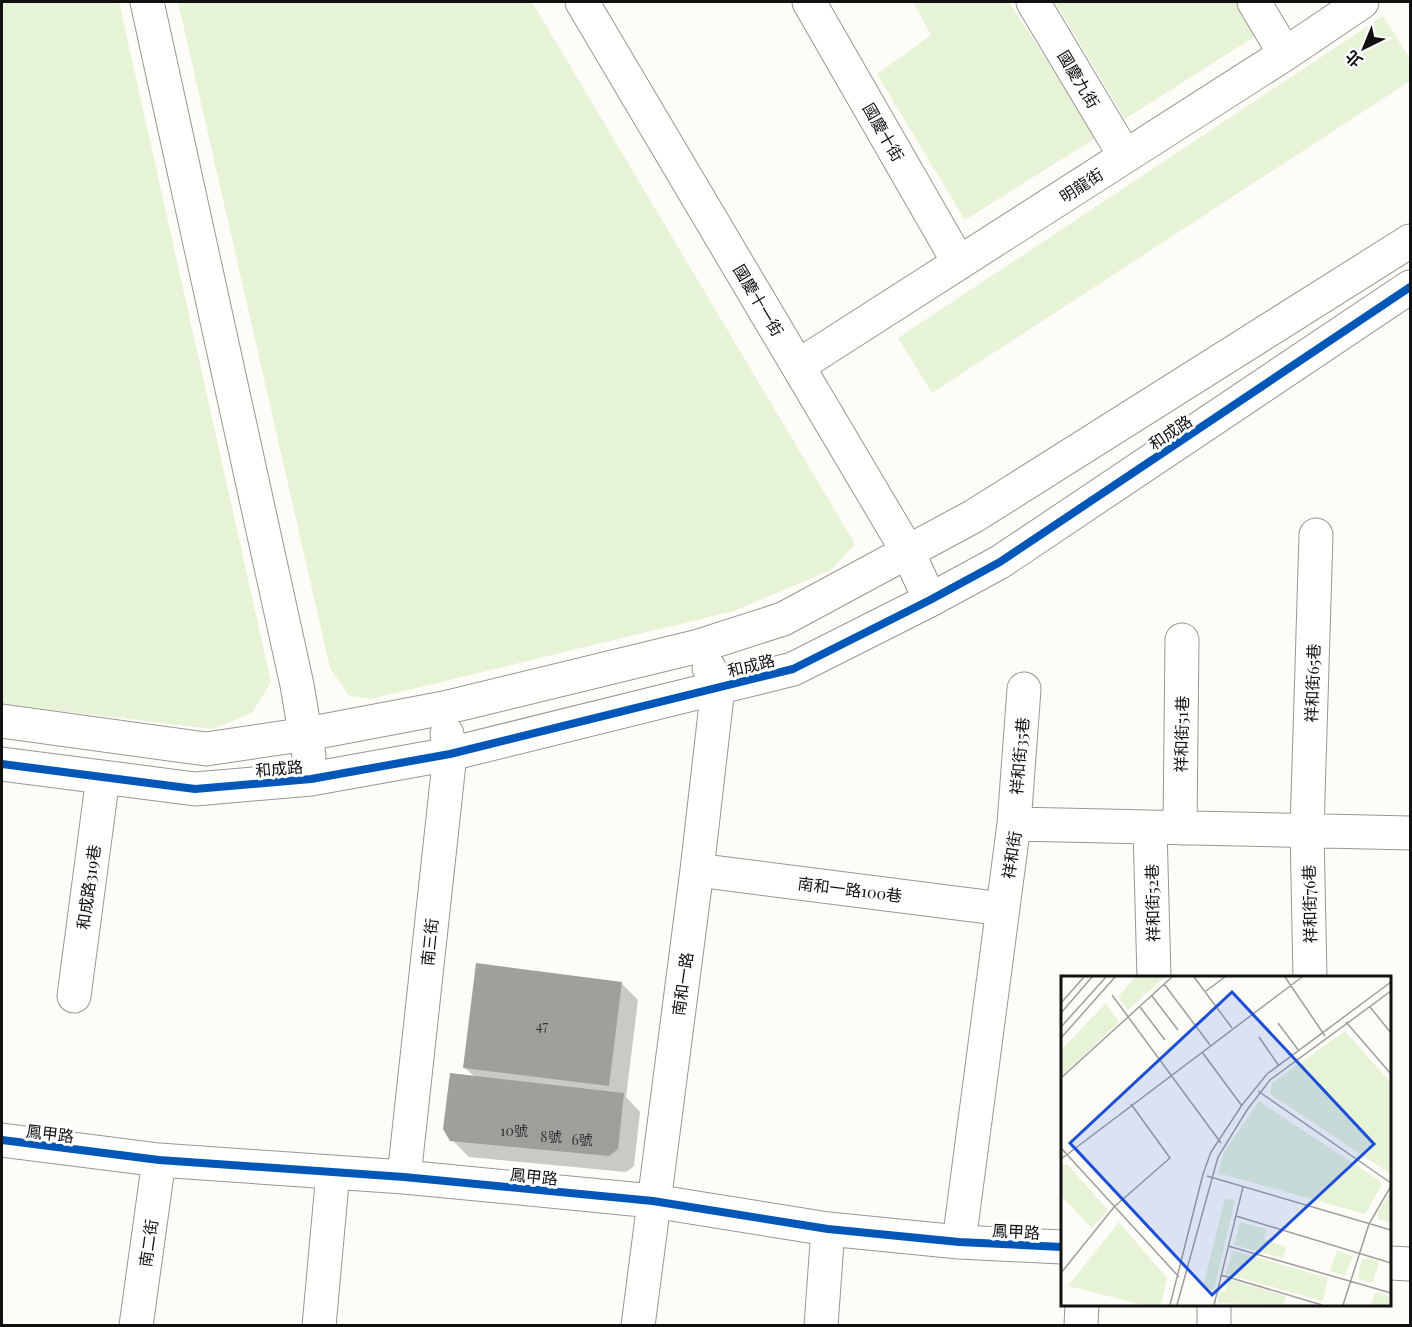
<svg xmlns="http://www.w3.org/2000/svg" width="1412" height="1327" font-family="'Playfair Display','Noto Sans TC',serif">
<style>
.green{fill:#e7f3d7}
.shadow{fill:#0003}
.building{fill:#a19f9c}
.lines{fill:none;stroke-linecap:round;stroke-linejoin:round}
.minor-casing{stroke:#979795;stroke-width:35}
.minor{stroke:#fffffe;stroke-width:33}
.cycleway-casing{stroke:#fff;stroke-width:11}
.cycleway{stroke:#0057b8;stroke-width:8}
.labels{text-anchor:middle;dominant-baseline:central;stroke-width:6;stroke-linejoin:round;paint-order:stroke}
.number-label{font-size:14px;fill:#353434}
.street-label{font-size:16px;fill:#111;stroke:#fff}
.inset-road{fill:none;stroke:#9f9e9b;stroke-width:1.5}
.view{fill:#1d4ed8;fill-opacity:0.15;stroke:#1d4ed8;stroke-width:3}
.inset-edge{fill:none;stroke:#111;stroke-width:3}
</style>
<rect width="100%" height="100%" fill="#fdfcf7"/>
<path class="green" d="M2 2H119L271 682 252 713 213 729 2 704Z
M178 2H532L855 544 831 570 734 611 371 699 349 696 330 668Z
M913 2H1009L1097 137 965 220 877 74 931 35Z
M1055 2H1236L1257 35 1125 119Z
M1383 16 1410 59V81L932 393 898 338Z"/>
<path class="shadow" d="M621 983 638 1000 626 1097 640 1112 634 1166 626 1172 469 1157 452 1140 475 1077 464 1067Z"/>
<path class="building" d="M476 963 622 982 609 1086 463 1068Z
M450 1073 624 1093 618 1149 609 1156 450 1141 443 1129Z"/>
<g class="lines">
<defs>
<path id="minor" d="M147 2 297 685 309 756
M582 2 908 552 930 600
M809 2 959 263
M1033 2 1125 156
M1254 2 1285 54
M798 366 1285 54 1362 2
M2 721 206 749 307 734 444 708 699 646 783 619 974 516 1410 241
M2 764 195 789 311 779 450 754 793 669 930 600 1000 562 1410 287
M1014 824 1024 689
M1150 828 1154 978
M1180 828 1182 640
M697 870 1003 909
M1310 978 1307 830 1316 535
M74 996 103 777
M2 1140 159 1160 404 1177 653 1201 828 1229 959 1242 1062 1247
M404 1177 450 754 447 734
M959 1242 1014 824 1410 833
M1390 1263 1410 1264
M136 1326 159 1160
M319 1326 333 1172
M638 1326 697 870 718 687 709 668
M821 1326 828 1229
M1081 1326 1082 1304
M1214 1326V1304"/>
</defs>
<use href="#minor" class="minor-casing"/>
<use href="#minor" class="minor"/>
<defs>
<path id="cycleway" d="M2 764 195 789 311 779 450 754 793 669 930 600 1000 562 1410 287
M2 1140 159 1160 404 1177 653 1201 828 1229 959 1242 1062 1247"/>
</defs>
<use href="#cycleway" class="cycleway-casing"/>
<use href="#cycleway" class="cycleway"/>
</g>
<g class="labels">
<g class="number-label">
<text x="542" y="1025">47</text>
<text x="514" y="1130">10號</text>
<text x="551" y="1136">8號</text>
<text x="582" y="1139">6號</text>
</g>
<g class="street-label">
<text transform="translate(1079 79) rotate(59)">國慶九街</text>
<text transform="translate(884 132) rotate(60)">國慶十街</text>
<text transform="translate(1081 185) rotate(-33)">明龍街</text>
<text transform="translate(759 300) rotate(59)">國慶十一街</text>
<text transform="translate(1170 432) rotate(-34)">和成路</text>
<text transform="translate(751 665) rotate(-14)">和成路</text>
<text transform="translate(1312 683) rotate(-88)">祥和街65巷</text>
<text transform="translate(1181 734) rotate(-89)">祥和街51巷</text>
<text transform="translate(1019 756) rotate(-85)">祥和街35巷</text>
<text transform="translate(279 768) rotate(-5)">和成路</text>
<text transform="translate(1011 855) rotate(-81)">祥和街</text>
<text transform="translate(88 887) rotate(-82)">和成路319巷</text>
<text transform="translate(850 889) rotate(7)">南和一路100巷</text>
<text transform="translate(1152 903) rotate(-91)">祥和街52巷</text>
<text transform="translate(1309 904) rotate(-91)">祥和街76巷</text>
<text transform="translate(429 942) rotate(-84)">南三街</text>
<text transform="translate(682 984) rotate(-82)">南和一路</text>
<text transform="translate(50 1133) rotate(7)">鳳甲路</text>
<text transform="translate(534 1176) rotate(6)">鳳甲路</text>
<text transform="translate(1016 1231) rotate(3)">鳳甲路</text>
<text transform="translate(148 1243) rotate(-82)">南二街</text>
</g>
</g>
<g transform="translate(1061 976)">
<rect width="330" height="330" fill="#fdfcf7"/>
<path d="M74 1H104L67 34 57 21ZM45 27 58 46 0 101V74ZM284 55 330 107 328 197 209 118 211 107ZM198 125 319 205 321 209 304 238 157 197 163 176ZM6 188 47 234 31 252 0 220V190ZM330 216V247L317 243 316 238ZM164 222 174 225 153 314 142 311ZM58 246 106 302 100 329H82L7 310ZM179 246 205 253 203 263 225 271 222 282 173 269ZM171 274 267 302 262 325 165 298ZM276 274 292 281 284 300 269 295ZM306 282 318 285 312 307 300 304 297 299 301 283ZM168 303 225 320 222 329 157 327V314L164 316ZM314 316 330 321V329H310Z" fill="#e7f3d7"/>
<path class="inset-road" d="M133 1 171 52M224 1 264 60M103 8 149 69M145 15 164 1M51 19 160 167M91 20 117 54M0 27 23 1M79 31 104 64M309 31 330 57M0 37 31 1M285 46 330 98M217 47 238 75M0 51 45 1M198 61 218 90M0 62 54 1M141 76 181 130M0 102 111 1M197 115 330 207M0 172 118 301M0 183 241 1M146 200 330 254M175 240 330 287M167 270 330 317M0 297 53 231 109 182 70 128M160 299 261 329M109 329 142 198 150 176 181 129 206 98 330 6M116 329 157 181 186 134 209 104 330 15M153 329 182 211M282 329 308 248 330 210"/>
<path class="view" d="M171 16 313 168 151 319 9 167Z"/>
<rect width="330" height="330" class="inset-edge"/>
</g>
<rect width="1412" height="1327" fill="none" stroke="#111111" stroke-width="6"/>
<g transform="translate(1364 48) rotate(223)" stroke="#ffffff" stroke-width="4.5" paint-order="stroke">
<path d="M0-4.5L10 22L0 15L-10 22Z" fill="#111111"/>
<text y="-9" font-size="16" font-weight="bold" text-anchor="middle" fill="#111111">北</text>
</g>
</svg>
